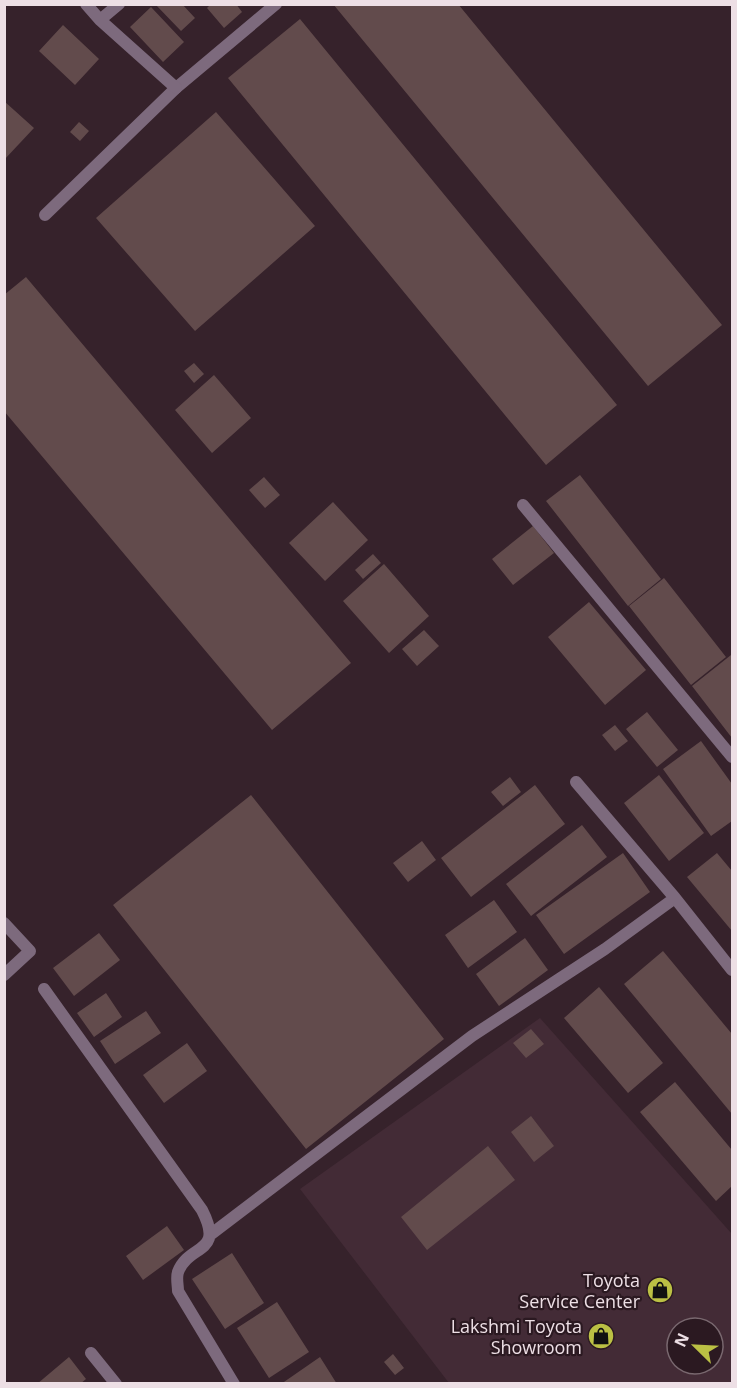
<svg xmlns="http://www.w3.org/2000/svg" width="737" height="1388" font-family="'Open Sans',sans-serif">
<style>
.built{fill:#432b36;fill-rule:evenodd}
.building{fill:#624b4c}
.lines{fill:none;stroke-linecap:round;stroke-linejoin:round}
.service{stroke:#7d6a7d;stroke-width:12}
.minor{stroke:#7d6a7d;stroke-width:12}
.labels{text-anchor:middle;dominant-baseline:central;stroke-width:4.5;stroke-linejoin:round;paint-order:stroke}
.poi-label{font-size:18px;fill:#eddfe5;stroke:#2b1921;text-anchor:end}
</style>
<rect width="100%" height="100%" fill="#36222b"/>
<path class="built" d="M540 1018 732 1234V1383H449L300 1189ZM677 1328H713V1364H677Z"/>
<path class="building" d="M155 4H182L195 18 181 31Z
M211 4H236L242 12 224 28 207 8Z
M333 4H458L722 325 648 386Z
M151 7 184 42 163 62 130 27Z
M300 19 617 405 546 465 228 78Z
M63 25 99 59 75 85 39 51Z
M4 101 34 128 4 160Z
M216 112 315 226 195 331 96 218Z
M79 122 89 131 80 141 70 132Z
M26 277 351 663 272 730 4 411V295Z
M194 363 204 374 194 383 184 371Z
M214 375 251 418 212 453 175 410Z
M580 475 661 579 628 606 546 501Z
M264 477 280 495 265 508 249 490Z
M333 502 368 540 325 581 289 543Z
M533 526 554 553 513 585 492 559Z
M373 554 381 563 363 579 355 570Z
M384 564 429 616 389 653 343 601Z
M664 578 726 657 691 685 629 606Z
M589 602 646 670 605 705 548 637Z
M424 630 439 646 417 666 402 649Z
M731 655 732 657V738L692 686Z
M647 712 678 750 657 767 626 729Z
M615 725 628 741 615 751 602 735Z
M701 741 732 784V821L711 836 663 769Z
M659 775 704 833 669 861 624 803Z
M510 777 521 792 503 806 491 792Z
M535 785 565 824 471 897 441 858Z
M251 795 444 1039 306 1149 113 905Z
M582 825 607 857 531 916 506 884Z
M422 841 436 860 408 882 393 863Z
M623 853 650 892 564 954 536 915Z
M717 853 732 871V931L687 877Z
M494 900 517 932 468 968 445 935Z
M99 933 120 960 74 996 53 968Z
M525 938 548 970 499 1006 476 974Z
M663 951 732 1034V1114L624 984Z
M599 987 663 1063 628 1093 564 1018Z
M106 993 122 1017 94 1037 77 1013Z
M146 1011 161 1033 115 1064 100 1041Z
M531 1029 544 1044 526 1058 513 1043Z
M187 1043 207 1071 164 1103 143 1075Z
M675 1082 732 1150V1186L716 1201 640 1112Z
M531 1116 554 1146 534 1162 511 1132Z
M488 1146 515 1180 427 1250 401 1217Z
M167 1226 184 1250 143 1280 126 1256Z
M232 1253 264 1303 225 1329 192 1279Z
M277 1302 309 1352 269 1378 237 1328Z
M393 1354 404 1368 395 1375 384 1362Z
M69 1357 86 1379 80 1384H37Z
M320 1357 337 1384H281Z"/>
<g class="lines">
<path class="service" d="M45 215 176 88 276 4"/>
<path class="minor" d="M86 4 100 20 176 88
M100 20 119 4
M523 505 732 757
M576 782 675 898 732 970
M4 923 30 951 4 975
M44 989 202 1210C225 1255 189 1243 178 1272 176 1278 178 1285 178 1291L234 1384
M210 1235 472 1036 605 949 675 898
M91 1353 116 1384"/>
</g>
<defs>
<symbol id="shop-disc" viewBox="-11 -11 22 22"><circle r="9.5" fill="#bbc044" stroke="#2b1921"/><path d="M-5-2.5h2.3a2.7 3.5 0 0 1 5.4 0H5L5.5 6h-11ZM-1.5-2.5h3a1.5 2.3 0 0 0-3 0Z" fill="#111"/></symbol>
</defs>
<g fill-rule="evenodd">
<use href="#shop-disc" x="645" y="1275" width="30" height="30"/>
<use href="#shop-disc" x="586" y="1321" width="30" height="30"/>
</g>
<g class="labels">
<g class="poi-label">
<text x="640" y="1280">Toyota<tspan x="640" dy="21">Service Center</tspan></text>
<text x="582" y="1326">Lakshmi Toyota<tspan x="582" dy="21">Showroom</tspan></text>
</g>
</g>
<rect width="737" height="1388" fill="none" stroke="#eddfe5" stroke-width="12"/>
<g transform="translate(695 1346) rotate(294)"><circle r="28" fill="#2b1921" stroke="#79686f" stroke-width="1.5"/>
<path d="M0-4.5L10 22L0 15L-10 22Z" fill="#bbc044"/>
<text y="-9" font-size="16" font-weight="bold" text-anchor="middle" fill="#eddfe5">N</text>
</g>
</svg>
